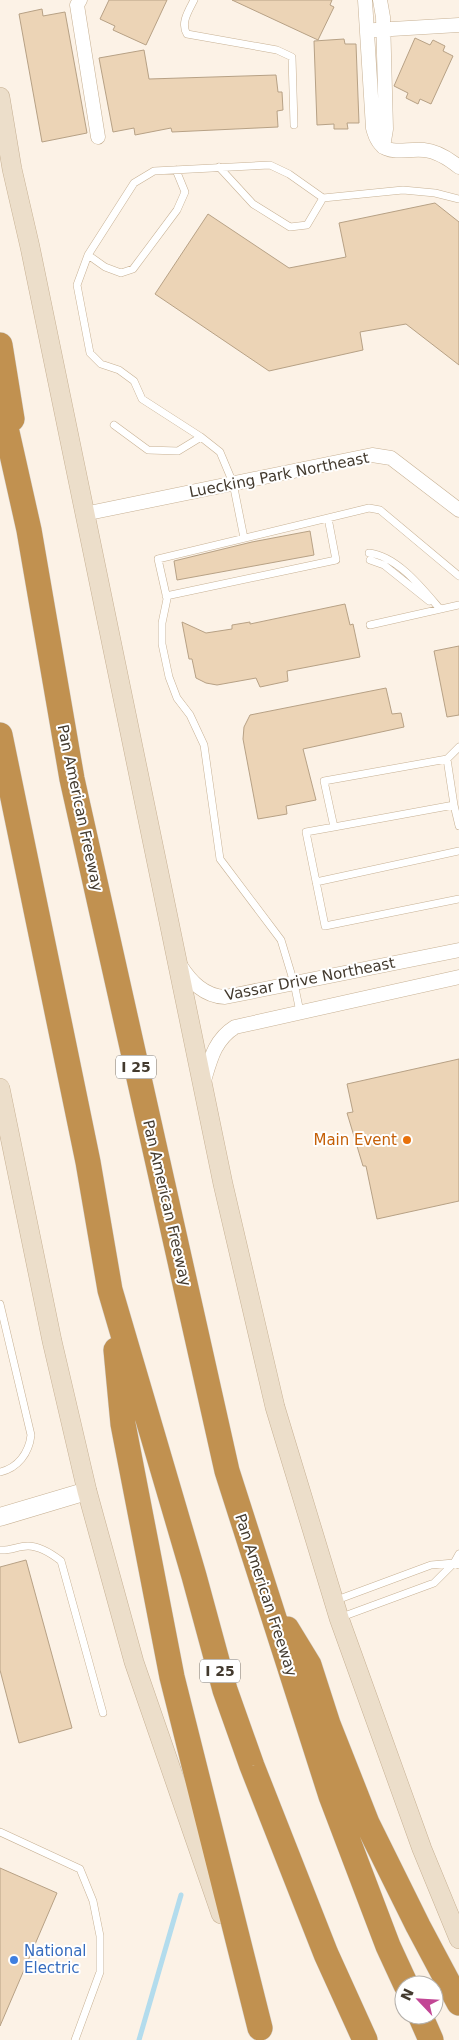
<svg xmlns="http://www.w3.org/2000/svg" width="459" height="2040" font-family="'DejaVu Sans',sans-serif">
<style>
.lines{fill:none;stroke-linecap:round;stroke-linejoin:round}
.stream{stroke:#b3dced;stroke-width:5}
.building{fill:#ecd4b6;stroke:#b7a185}
.service-casing{stroke:#c7b194;stroke-width:8}
.minor-casing{stroke:#c7b194;stroke-width:15}
.tertiary-casing{stroke:#c7b194;stroke-width:19}
.secondary-casing{stroke:#c7b194;stroke-width:20}
.motorway-casing{stroke:#d6d4d1;stroke-width:26}
.service{stroke:#fff;stroke-width:7}
.minor{stroke:#fff;stroke-width:14}
.tertiary{stroke:#fff;stroke-width:18}
.secondary{stroke:#ecdeca;stroke-width:19}
.motorway{stroke:#c19150;stroke-width:25}
.food-dot{fill:#e8710a;stroke:#fff;stroke-width:2}
.shop-dot{fill:#3f7fe0;stroke:#fff;stroke-width:2}
.labels{text-anchor:middle;dominant-baseline:central;stroke-width:4;stroke-linejoin:round;paint-order:stroke}
.shield{fill:#fff;stroke:#7b756d;stroke-width:1}
.shield-label{font-size:14px;font-weight:bold;fill:#433a2e}
.street-label{font-size:15px;fill:#433a2e;stroke:#fff}
.food-label{font-size:15px;fill:#c56008;stroke:#fff;text-anchor:end}
.shop-label{font-size:15px;fill:#366cbe;stroke:#fff;text-anchor:start}
</style>
<rect width="100%" height="100%" fill="#fcf2e6"/>
<g class="lines">
<path class="stream" d="M139 2040 181 1895"/>
</g>
<path class="building" d="M109 0H167L146 45 113 30 115 26 100 19Z
M232 0H332L330 5 334 7 318 40Z
M42 9 43 16 65 12 87 133 42 142 19 14Z
M415 38 430 45 433 40 445 46 443 51 453 56 431 104 420 99 418 104 406 98 408 93 394 86Z
M344 39 345 44H356L359 123H347L348 129H334V124L317 125 314 41Z
M144 50 149 79 276 75 278 92H282L283 110 277 111 278 127 172 132 171 128 135 135 134 128 113 132 99 58Z
M435 203 459 222V365L406 324 360 332 363 350 269 371 155 294 208 214 289 268 346 257 339 223Z
M310 531 314 555 177 580 174 561 252 542Z
M345 604 350 625 353 624 360 657 287 671 288 681 260 687 256 678 217 685 206 683 196 678 192 659H189L182 622 206 633 232 629V625L250 622V624Z
M459 646V715L447 717 434 651Z
M386 688 392 714 401 713 404 727 303 749 316 800 286 806 287 814 258 819 243 739 244 727 250 715Z
M459 1059V1201L377 1219 366 1166H363L347 1113 353 1112 347 1084Z
M26 1560 72 1728 19 1743 0 1670V1567Z
M0 1868 57 1893 0 2026Z"/>
<g class="lines">
<defs>
<path id="service" d="M194 0C189 10 180 23 187 34L277 50 292 57 294 125
M219 167 253 204 290 227 307 225 323 198
M88 255 105 267 121 273 133 269 177 210 185 192 176 170
M114 425 148 450 178 451 201 437
M244 538 233 483 220 452 201 437 142 399 134 381 119 370 101 364 90 353 77 285 88 255 134 183 154 171 270 165 289 174 323 198 403 190 435 193 459 199
M369 553C397 556 422 588 440 609
M370 560 384 565 429 601
M166 596 336 560 328 518
M370 625 459 605
M459 747 447 759 324 781 334 827 306 832 325 926 459 899
M454 805 459 826
M334 827 454 805 447 759
M316 882 459 851
M300 1012 294 983 281 940 220 859 204 745 190 715 177 698 169 677 162 644V623L167 599 158 559 369 508 380 510 459 576
M0 1304 31 1435C29 1453 18 1468 0 1472
M0 1550C10 1551 18 1546 28 1546 40 1546 52 1554 61 1561L103 1713
M459 1554 454 1563 459 1565
M334 1601 431 1565 454 1563
M339 1618 434 1583 454 1563
M0 1832 80 1869 93 1901 100 1936V1972L75 2040"/>
<path id="minor" d="M80 0 77 5 98 137
M365 0 373 128C381 160 400 148 424 150 437 151 449 159 459 167
M380 0 383 17 386 129 383 147
M375 30 459 25
M84 514 372 455 391 458 459 510
M180 965C191 982 204 996 225 997L459 950
M203 1084C210 1061 214 1040 235 1027L459 977"/>
<path id="tertiary" d="M0 1517 87 1491"/>
<path id="secondary" d="M0 97 12 169 30 247 223 1184 275 1407 339 1618 422 1849 459 1939
M0 1088 52 1341 87 1491 134 1662 221 1914"/>
<path id="motorway" d="M0 345 12 419
M0 401 29 530 72 779 227 1471 331 1796 388 1946 406 1985
M0 735 88 1162 110 1290 194 1576 225 1690 252 1766 326 1954 365 2040
M116 1350 123 1424 172 1677 260 2028
M287 1629 309 1665 328 1724 367 1823 418 1926 459 2003
M420 2015 431 2040"/>
</defs>
<use href="#service" class="service-casing"/>
<use href="#minor" class="minor-casing"/>
<use href="#tertiary" class="tertiary-casing"/>
<use href="#secondary" class="secondary-casing"/>
<use href="#motorway" class="motorway-casing"/>
<use href="#service" class="service"/>
<use href="#minor" class="minor"/>
<use href="#tertiary" class="tertiary"/>
<use href="#secondary" class="secondary"/>
<use href="#motorway" class="motorway"/>
</g>
<circle class="food-dot" cx="407" cy="1140" r="5"/>
<circle class="shop-dot" cx="14" cy="1960" r="5"/>
<g class="labels">
<g class="shield">
<rect x="116" y="1055.5" width="40" height="23" rx="4"/>
<rect x="200" y="1659.5" width="40" height="23" rx="4"/>
</g>
<g class="shield-label">
<text x="136" y="1067">I 25</text>
<text x="220" y="1671">I 25</text>
</g>
<g class="street-label">
<text transform="translate(279 475) rotate(-11)">Luecking Park Northeast</text>
<text transform="translate(80 808) rotate(78)">Pan American Freeway</text>
<text transform="translate(310 979) rotate(-11)">Vassar Drive Northeast</text>
<text transform="translate(167 1203) rotate(77)">Pan American Freeway</text>
<text transform="translate(266 1595) rotate(72)">Pan American Freeway</text>
</g>
<g class="food-label">
<text x="397" y="1140">Main Event</text>
</g>
<g class="shop-label">
<text x="24" y="1951">National<tspan x="24" dy="17">Electric</tspan></text>
</g>
</g>
<g transform="translate(419 2000) rotate(295)"><circle r="24" fill="#ffffff" stroke="#b4b0ab"/>
<path d="M0-4L9 19L0 12L-9 19Z" fill="#c24695"/>
<text y="-8" font-size="14" font-weight="bold" text-anchor="middle" fill="#433a2e">N</text>
</g>
</svg>
